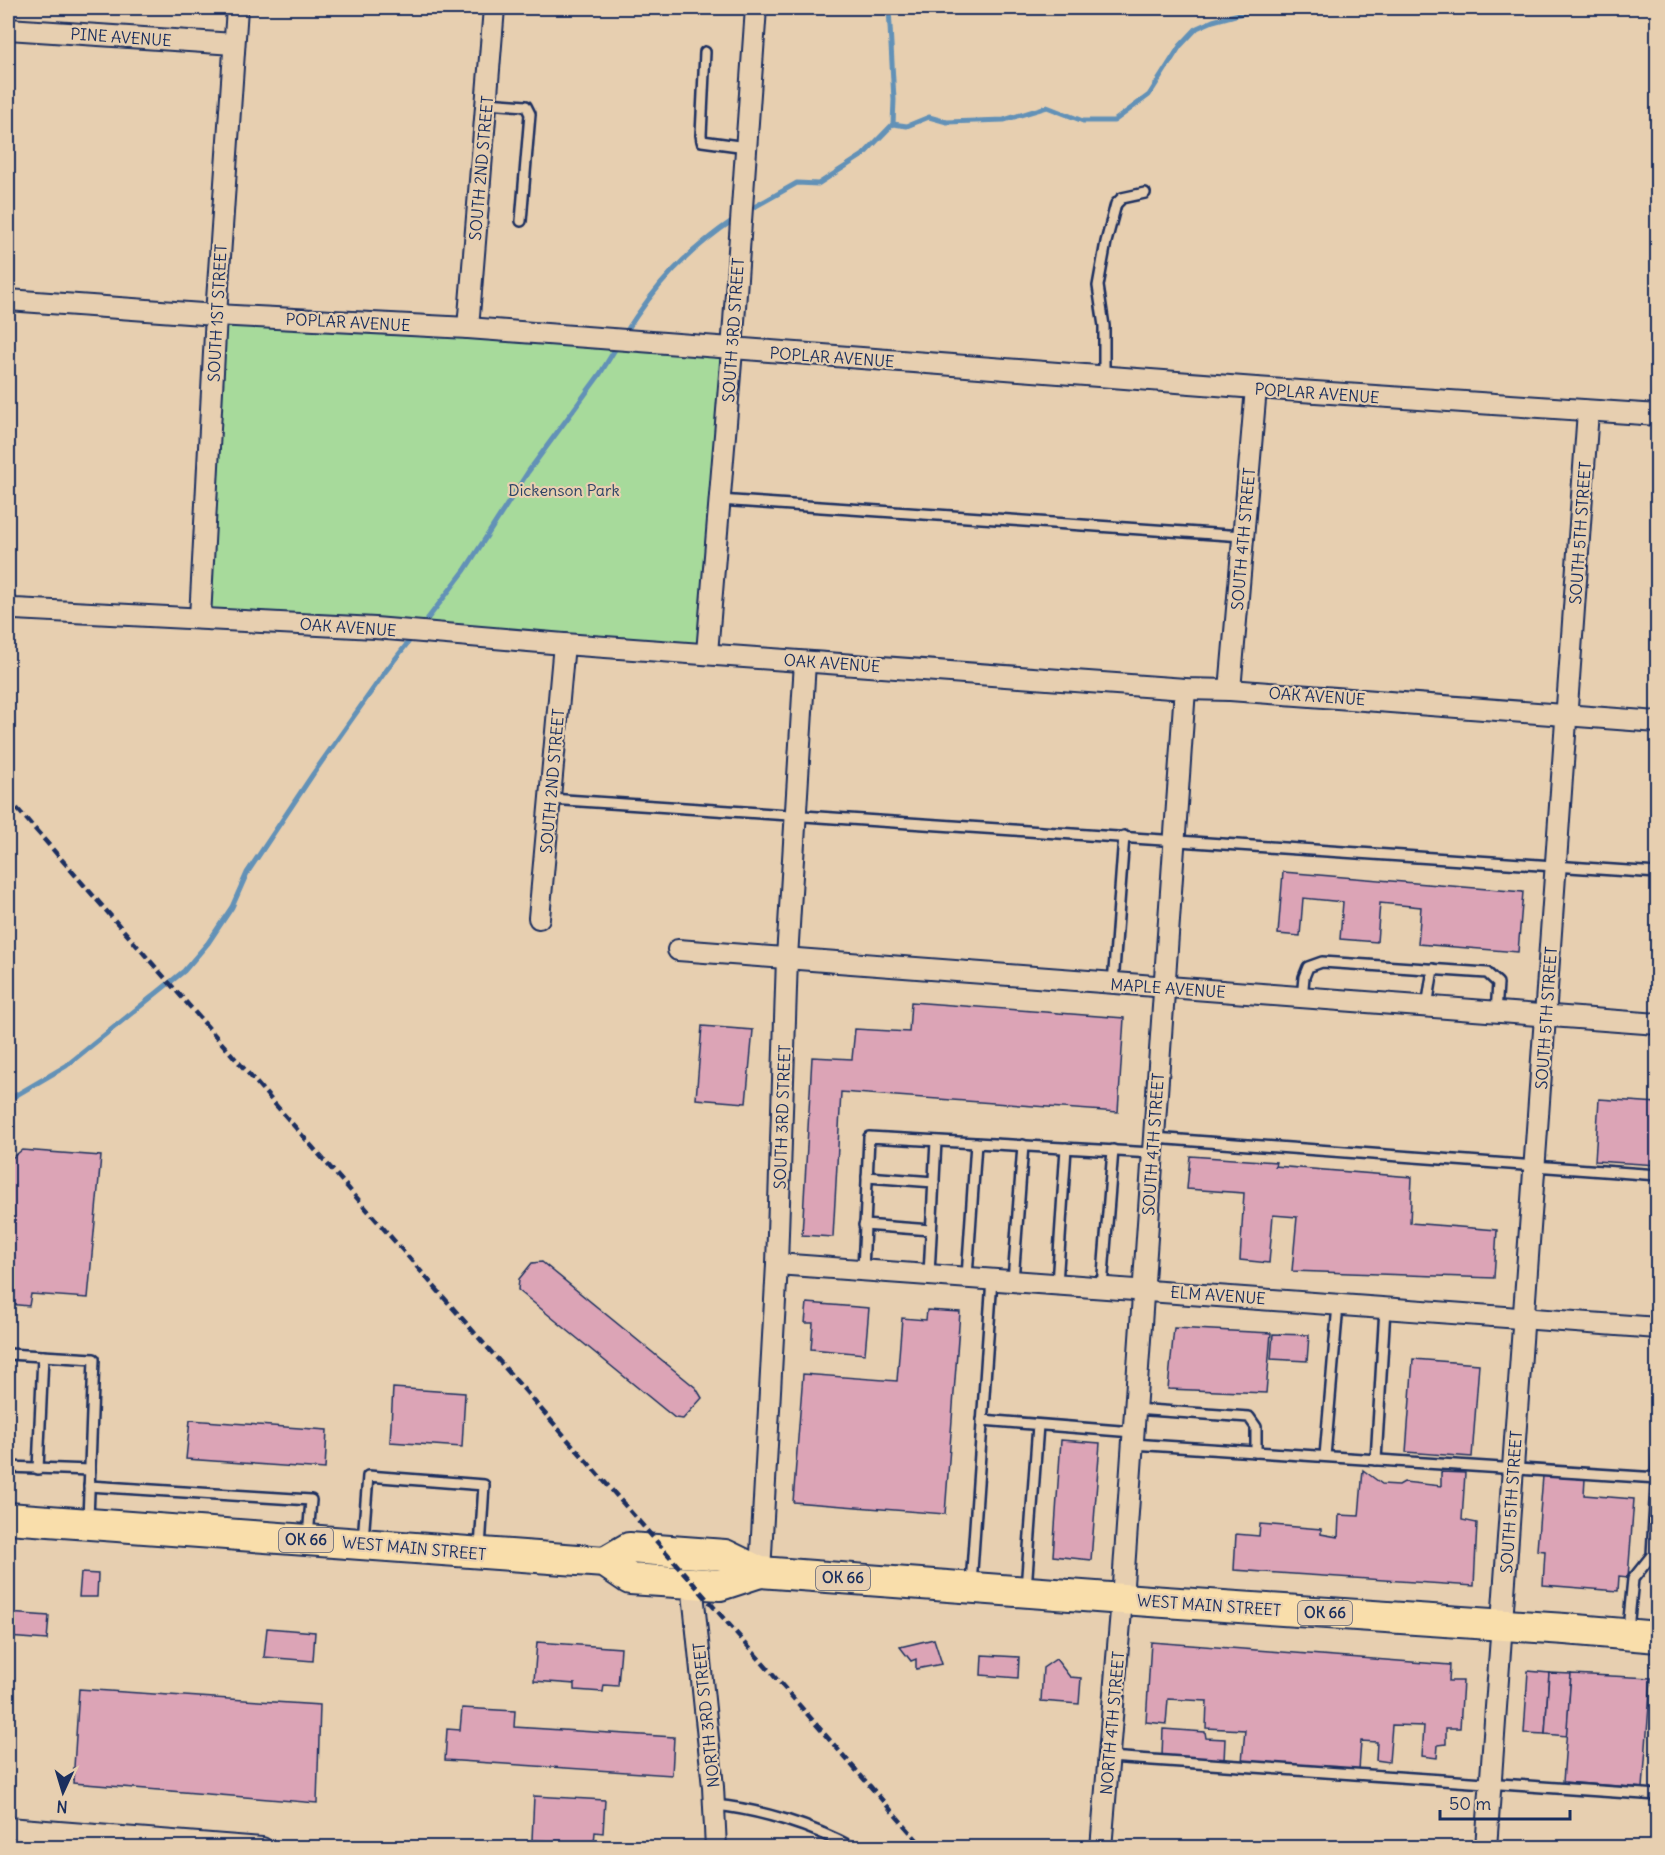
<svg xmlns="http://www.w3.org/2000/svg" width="1665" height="1855" font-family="Delius,sans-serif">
<rect width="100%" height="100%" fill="#e7cfb0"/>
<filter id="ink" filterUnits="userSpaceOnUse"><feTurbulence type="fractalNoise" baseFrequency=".0167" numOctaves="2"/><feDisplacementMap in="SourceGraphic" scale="12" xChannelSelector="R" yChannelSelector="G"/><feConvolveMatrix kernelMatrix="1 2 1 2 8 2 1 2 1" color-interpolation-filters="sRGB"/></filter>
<g filter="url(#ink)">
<path fill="#a7da9b" stroke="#61847c" stroke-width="1.5" d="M216,315L732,350L707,653L200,618Z"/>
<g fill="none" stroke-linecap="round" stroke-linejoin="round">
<g stroke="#6291b7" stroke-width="5">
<path d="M893,124L907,126L929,117L947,122L1004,120L1047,107L1083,121H1114L1149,95L1180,46L1197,28L1213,21L1261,8"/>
<path d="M747,211L797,183L818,184L863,155L893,124L894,100L889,8"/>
<path d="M624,335C656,284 686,252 736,218"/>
<path d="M422,626L465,570L528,472L600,374L619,343"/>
<path d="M8,1100L66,1066L184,971L208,943L232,907L247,873L313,774L385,672L414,635"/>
</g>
</g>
<g fill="#dca4b6" stroke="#1b2f5e" stroke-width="1.5">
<path d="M1283,872L1523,892L1518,952L1418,944L1421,907L1380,903L1377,942L1340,939L1343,902L1303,898L1300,936L1278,934Z"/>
<path d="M911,1002L1124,1018L1118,1112L841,1092L833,1237L802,1235L812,1057L852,1059L855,1029L909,1032Z"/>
<path d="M702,1026L753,1030L746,1103L696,1099Z"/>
<path d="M1599,1099L1658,1103V1165L1595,1161Z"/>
<path d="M22,1150L101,1156L88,1298L31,1294L29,1306L8,1304V1161Z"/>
<path d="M1190,1156L1276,1162L1275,1166L1412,1177L1410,1223L1497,1230L1494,1278L1292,1271L1297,1217L1273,1215L1269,1263L1240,1260L1244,1193L1187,1189Z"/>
<path d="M542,1262L696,1388L702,1398L683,1419L675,1418L518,1290L519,1279L532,1263Z"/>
<path d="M807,1303L869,1308L865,1354L811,1349L813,1323H805Z"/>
<path d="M927,1310L960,1312L945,1514L793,1502L803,1374L897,1381L902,1318L926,1320Z"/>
<path d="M1174,1328L1271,1333L1266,1393L1168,1389Z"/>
<path d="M1273,1334L1309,1335L1307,1361L1271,1359Z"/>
<path d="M1413,1359L1479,1364L1472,1457L1406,1452Z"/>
<path d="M393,1388L465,1393L462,1447L390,1442Z"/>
<path d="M190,1420L327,1430L325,1469L186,1459Z"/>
<path d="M1061,1440L1100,1443L1091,1560L1053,1556Z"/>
<path d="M1363,1470L1382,1484L1399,1485L1404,1482L1441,1486V1472L1465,1473L1462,1520L1477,1523L1474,1586L1234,1570L1236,1534L1259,1536L1260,1524L1321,1529V1534L1338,1537L1339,1515L1359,1516Z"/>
<path d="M1543,1476L1585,1479L1584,1495L1634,1499L1628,1577L1619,1576L1618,1591L1543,1585L1545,1551L1537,1550Z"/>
<path d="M81,1573L98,1574L97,1597H79Z"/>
<path d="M8,1613L49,1616L47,1640L8,1637Z"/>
<path d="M267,1628L315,1632L313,1661L264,1657Z"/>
<path d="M934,1639L942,1664L916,1669V1659L911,1661L900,1647Z"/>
<path d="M537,1642L621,1648L618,1686L604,1685L603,1692L575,1690V1684L534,1681Z"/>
<path d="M1151,1642L1450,1665L1449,1681H1463L1460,1728H1446V1744L1438,1745L1437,1758L1422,1756L1424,1726L1392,1725L1389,1762L1376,1760L1377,1742L1361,1741L1359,1770L1242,1762L1245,1730L1206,1728L1207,1701L1168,1699L1166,1724L1146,1722Z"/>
<path d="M982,1655L1019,1657L1018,1678L981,1675Z"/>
<path d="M1056,1659L1070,1677L1081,1678L1079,1704L1041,1701L1043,1668Z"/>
<path d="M1528,1671L1549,1673L1545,1734L1524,1733Z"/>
<path d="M1549,1673L1571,1674L1567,1736L1545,1734Z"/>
<path d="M1571,1674L1651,1678L1643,1788L1563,1782Z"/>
<path d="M79,1689L320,1705L317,1803L73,1783Z"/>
<path d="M462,1708L515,1711L514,1727L674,1737L672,1775L445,1760L447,1729L460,1730Z"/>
<path d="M1163,1729L1205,1732L1206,1738L1225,1739L1224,1761L1162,1756Z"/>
<path d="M534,1796L605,1800L603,1833L595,1832L594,1843L532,1840Z"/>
</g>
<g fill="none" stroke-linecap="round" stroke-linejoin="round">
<g stroke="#1b2f5e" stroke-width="14">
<g id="service">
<path d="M705,52L701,135L702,141L746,147"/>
<path d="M486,103L526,106L530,114L521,221"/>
<path d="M1104,377V326L1098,286L1106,242L1116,204L1122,198L1145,193"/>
<path d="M719,500L1243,536"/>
<path d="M550,799L1658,873"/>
<path d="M1113,984L1124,836"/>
<path d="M1302,998L1304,977L1308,967L1322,962L1487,973L1498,983L1496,1013"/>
<path d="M1427,1007L1433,969"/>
<path d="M1154,1138L1658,1175"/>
<path d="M867,1177L934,1182"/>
<path d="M864,1225L931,1230"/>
<path d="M863,1270L869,1137L1153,1153"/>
<path d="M929,1274L936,1141"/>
<path d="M967,1277L976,1143"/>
<path d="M1013,1281L1023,1145"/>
<path d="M1057,1284L1066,1148"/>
<path d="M1102,1287L1113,1150"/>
<path d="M8,1354L94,1359L88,1519"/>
<path d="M1134,1409L1249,1417L1256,1427V1452"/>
<path d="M982,1420L1133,1432"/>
<path d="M1132,1444L1658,1478"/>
<path d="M1325,1456L1338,1305"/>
<path d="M1376,1460L1385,1308"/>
<path d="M8,1467L90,1470"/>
<path d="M38,1469L43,1356"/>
<path d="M89,1486L311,1500L308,1537"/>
<path d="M363,1540L368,1476L484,1485L480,1548"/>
<path d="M971,1585L992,1279"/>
<path d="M1026,1589L1038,1425"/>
<path d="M1628,1629L1633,1579L1652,1555L1658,1448"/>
<path d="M1109,1757L1658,1795"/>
<path d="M714,1805C759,1809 813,1826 853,1848"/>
</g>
</g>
<g stroke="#1b2f5e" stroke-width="24">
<g id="minor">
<path d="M8,29L234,44"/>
<path d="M8,300L216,315L468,328L1256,388L1658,415"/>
<path d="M468,328L494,8"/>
<path d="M8,607L15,609L375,628L564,644L1185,689L1230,690L1658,722"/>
<path d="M200,618L216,315L237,8"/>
<path d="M707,653L732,350L756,8"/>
<path d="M1230,690L1256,388"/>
<path d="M539,918L564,644"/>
<path d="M678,950L1658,1024"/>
<path d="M777,1264L1658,1328"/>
<path d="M760,1572L777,1264L787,958L805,662"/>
<path d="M692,1583L713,1787L716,1848"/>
<path d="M8,1828L262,1848"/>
<path d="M1101,1848L1122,1599L1185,689"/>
<path d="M1486,1848L1588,411"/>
</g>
</g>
<g stroke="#1b2f5e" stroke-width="34">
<g id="primary">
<path d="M8,1518L605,1562L630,1579L692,1583L720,1585L760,1572"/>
<path d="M605,1562L629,1548L725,1555L760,1572L1150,1601L1565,1629L1658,1637"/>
</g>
</g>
<use href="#service" stroke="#e7cfb0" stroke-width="9"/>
<use href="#minor" stroke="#e7cfb0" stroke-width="20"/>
<use href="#primary" stroke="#f9deab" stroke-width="30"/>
<path stroke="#1b2f5e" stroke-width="4.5" stroke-dasharray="9 4.5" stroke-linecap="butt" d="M8,798L924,1848"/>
</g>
</g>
<g text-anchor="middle" stroke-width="4.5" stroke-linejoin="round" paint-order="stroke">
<g fill="#e7cfb0" stroke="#585f77" stroke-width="1.5">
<rect x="279" y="1528" width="54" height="24" rx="4.5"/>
<rect x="816" y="1566" width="54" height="24" rx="4.5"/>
<rect x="1298" y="1601" width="54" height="24" rx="4.5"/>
</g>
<g font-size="15" font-weight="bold" fill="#1b2f5e">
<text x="306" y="1545">OK 66</text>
<text x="843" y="1583">OK 66</text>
<text x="1325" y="1618">OK 66</text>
</g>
<g font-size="16" fill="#1b2f5e" stroke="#e7cfb0">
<text transform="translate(121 37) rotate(4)" y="6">PINE AVENUE</text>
<text transform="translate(481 168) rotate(-85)" y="6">SOUTH 2ND STREET</text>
<text transform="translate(217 313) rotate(-87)" y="6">SOUTH 1ST STREET</text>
<text transform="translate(348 322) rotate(3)" y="6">POPLAR AVENUE</text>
<text transform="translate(733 330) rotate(-86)" y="6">SOUTH 3RD STREET</text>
<text transform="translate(832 357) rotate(4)" y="6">POPLAR AVENUE</text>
<text transform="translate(1317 393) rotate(4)" y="6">POPLAR AVENUE</text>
<text transform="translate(1580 533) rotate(-86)" y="6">SOUTH 5TH STREET</text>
<text transform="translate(1243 539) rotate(-85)" y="6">SOUTH 4TH STREET</text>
<text transform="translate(348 627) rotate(4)" y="6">OAK AVENUE</text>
<text transform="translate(832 663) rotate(4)" y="6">OAK AVENUE</text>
<text transform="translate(1317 696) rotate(4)" y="6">OAK AVENUE</text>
<text transform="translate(552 781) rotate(-85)" y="6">SOUTH 2ND STREET</text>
<text transform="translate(1168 988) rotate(4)" y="6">MAPLE AVENUE</text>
<text transform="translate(1546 1018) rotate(-86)" y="6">SOUTH 5TH STREET</text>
<text transform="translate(782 1117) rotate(-88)" y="6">SOUTH 3RD STREET</text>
<text transform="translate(1153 1144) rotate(-86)" y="6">SOUTH 4TH STREET</text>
<text transform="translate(1218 1295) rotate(4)" y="6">ELM AVENUE</text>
<text transform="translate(1511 1502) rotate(-86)" y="6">SOUTH 5TH STREET</text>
<text transform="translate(414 1548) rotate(5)" y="6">WEST MAIN STREET</text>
<text transform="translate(1209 1605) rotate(4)" y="6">WEST MAIN STREET</text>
<text transform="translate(706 1715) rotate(-96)" y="6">NORTH 3RD STREET</text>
<text transform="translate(1112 1723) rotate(-85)" y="6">NORTH 4TH STREET</text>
</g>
<g font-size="16" fill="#294064" stroke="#e7cfb0">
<text x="564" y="496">Dickenson Park</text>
</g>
</g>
<rect width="1665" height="1855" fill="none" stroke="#e7cfb0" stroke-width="30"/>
<rect x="15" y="15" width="1635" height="1825" fill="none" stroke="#1b2f5e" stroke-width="2" filter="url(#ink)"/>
<g transform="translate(63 1792) rotate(184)" stroke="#e7cfb0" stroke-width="4.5" paint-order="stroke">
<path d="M0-4.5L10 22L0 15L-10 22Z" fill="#1b2f5e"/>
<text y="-9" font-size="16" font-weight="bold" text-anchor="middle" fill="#1b2f5e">N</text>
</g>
<path d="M1440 1810v9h130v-9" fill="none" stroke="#1b2f5e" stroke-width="3"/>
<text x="1449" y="1810" font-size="18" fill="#1b2f5e" stroke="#e7cfb0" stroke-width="4.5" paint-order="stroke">50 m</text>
</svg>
